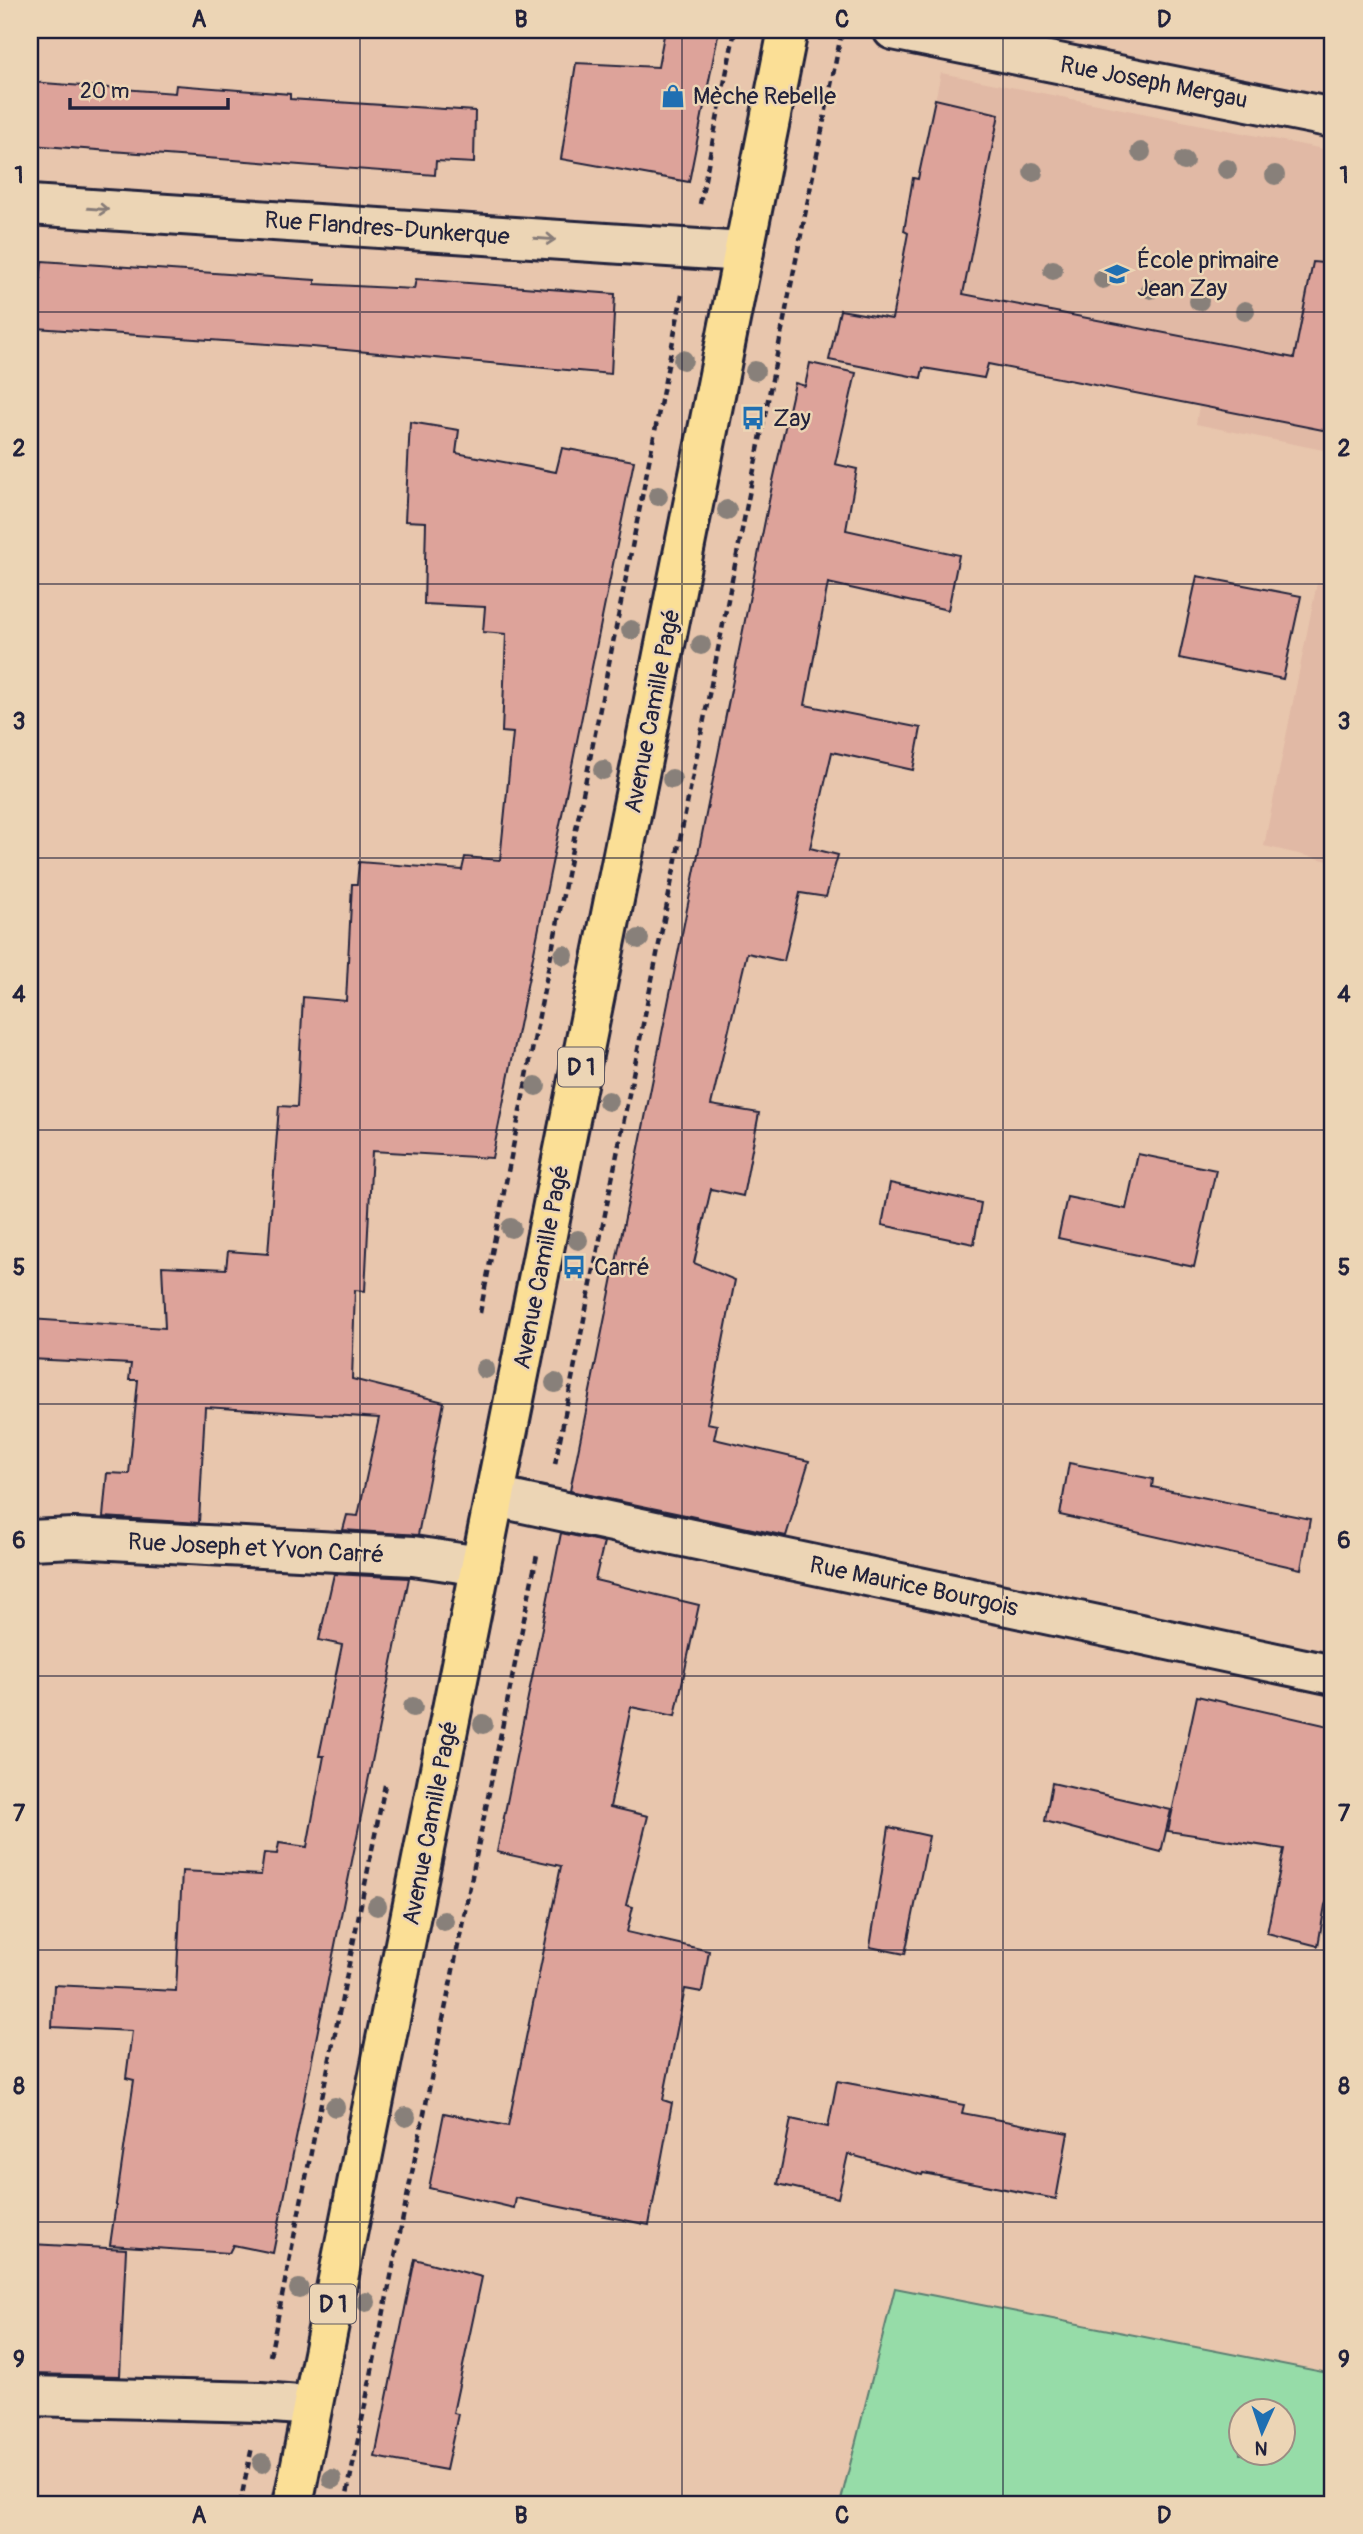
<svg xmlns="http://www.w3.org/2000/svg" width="1363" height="2534" font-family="Pangolin,sans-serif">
<rect width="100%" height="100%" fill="#e8c6ad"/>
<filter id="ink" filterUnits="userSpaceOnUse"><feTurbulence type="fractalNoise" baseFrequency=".0143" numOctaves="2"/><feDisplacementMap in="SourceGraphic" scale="14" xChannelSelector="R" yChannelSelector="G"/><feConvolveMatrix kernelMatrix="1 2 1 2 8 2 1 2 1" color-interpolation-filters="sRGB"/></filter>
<g filter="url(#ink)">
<g fill="#e1b9a5">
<path d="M941,73L1333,151V452L1196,424L1199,406L887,344L908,233L904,231L913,178L918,179Z"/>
<path d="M1317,583L1333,586V862L1264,846Z"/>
</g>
<path fill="#96dca8" stroke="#5c7f72" stroke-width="2" fill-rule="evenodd" d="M895,2288L1333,2374V2504H840ZM1240,2412H1282V2454H1240Z"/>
<g fill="#dda39a" stroke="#22223b" stroke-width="2">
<path d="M665,30H719L689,182L561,159L576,63L658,67Z"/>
<path d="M30,82L175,93L176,85L290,94V99L475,111L474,163L436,161L435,175L30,145Z"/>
<path d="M935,99L999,114L963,294L1294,358L1313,262L1333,264V432L988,364L984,378L923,368L921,378L829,360L840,310L892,319L908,233L904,231L913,178L918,179Z"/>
<path d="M42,261L315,280V284L414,289L416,279L615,294L611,374L312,347L36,328Z"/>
<path d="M810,363L856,373L835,464L857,469L846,530L959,555L948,610L828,583L805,705L921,728L913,770L832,752L810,848L838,855L826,897L800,893L784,961L747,953L711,1105L759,1113L743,1196L711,1189L694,1263L735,1280L707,1423L717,1425L714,1439L809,1461L786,1536L570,1491L773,481L795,383L805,386Z"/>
<path d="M410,422L459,430L456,453L556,472L562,448L634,461L492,1158L372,1151L365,1291L355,1290L352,1379L444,1402L418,1535L343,1530L347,1515L358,1516L379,1418L205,1407L199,1523L103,1517L107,1473L129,1474L138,1380H129L131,1364L30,1359V1319L165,1328L162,1266L226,1269L228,1251L268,1254L279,1106L297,1107L303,997L346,1001L352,884H357L359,862L462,870L465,857L500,860L513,733L502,732L506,634L483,632L485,607L424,604L426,522L405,521Z"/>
<path d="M1197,576L1301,596L1283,679L1179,658Z"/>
<path d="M1138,1154L1216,1170L1194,1267L1058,1238L1067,1197L1126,1209Z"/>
<path d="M890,1183L981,1203L974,1244L882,1225Z"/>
<path d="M1069,1463L1153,1479L1152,1487L1310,1519L1301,1569L1060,1515Z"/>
<path d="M561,1533L604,1542L595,1580L699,1605L675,1716L631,1707L610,1807L648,1816L626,1905L633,1907L627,1932L709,1951L702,1992L685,1989L663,2100L672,2103L649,2225L516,2198L514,2208L429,2188L444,2113L508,2126L561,1866L497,1852Z"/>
<path d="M334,1574L409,1578L273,2253L233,2245L229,2253L110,2245L134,2080L126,2078L132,2031L52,2027L54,1985L176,1991L182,1871L261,1875L264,1853L277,1854L279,1843L307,1847L324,1756H319L342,1645L319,1640Z"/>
<path d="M1197,1696L1333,1727V1898L1329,1897L1325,1905L1318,1946L1267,1933L1284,1849L1168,1831Z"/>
<path d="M1052,1783L1171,1810L1161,1852L1045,1821Z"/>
<path d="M889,1827L929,1836L905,1954L870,1947Z"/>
<path d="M837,2081L964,2105L962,2113L1068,2133L1056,2199L923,2173L922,2175L848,2154L838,2198L778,2184L791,2119L828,2127Z"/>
<path d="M30,2244L126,2249L120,2376L30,2374Z"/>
<path d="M415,2259L482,2277L453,2413L458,2414L446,2470L375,2457Z"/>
</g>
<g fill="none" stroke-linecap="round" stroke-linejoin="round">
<g stroke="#22223b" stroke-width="44">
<g id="minor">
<path d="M893,30L1333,118"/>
<path d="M30,205L744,252"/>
<path d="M495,1497L1333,1675"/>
<path d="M30,1540L74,1538L413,1556L481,1566"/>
<path d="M30,2396L261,2402L312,2406"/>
</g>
</g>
<g stroke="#22223b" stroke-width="44">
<path id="major" d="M293,2504L788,30"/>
</g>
<g stroke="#22223b" stroke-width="4.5" stroke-dasharray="7 5" stroke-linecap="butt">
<path d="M700,204L735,30"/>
<path d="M480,1313L682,295"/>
<path d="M555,1464L842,30"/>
<path d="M270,2356L385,1785"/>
<path d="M240,2504L252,2447"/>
<path d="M345,2504L537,1555"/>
</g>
<use href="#minor" stroke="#ecd5b5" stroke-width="38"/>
<use href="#major" stroke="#fbdf96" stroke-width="38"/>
</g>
<g fill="#88807a">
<circle cx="1141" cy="152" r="10"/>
<circle cx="1184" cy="161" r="10"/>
<circle cx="1227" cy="169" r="10"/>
<circle cx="1033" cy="172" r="10"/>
<circle cx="1275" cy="175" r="10"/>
<circle cx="1053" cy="270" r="10"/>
<circle cx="1103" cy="279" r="10"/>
<circle cx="1151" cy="289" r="10"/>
<circle cx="1199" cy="301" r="10"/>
<circle cx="1245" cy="311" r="10"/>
<circle cx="683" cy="360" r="10"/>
<circle cx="755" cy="371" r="10"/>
<circle cx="658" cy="496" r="10"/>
<circle cx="727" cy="510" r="10"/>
<circle cx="631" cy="630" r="10"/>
<circle cx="701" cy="645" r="10"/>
<circle cx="603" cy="770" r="10"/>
<circle cx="672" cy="779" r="10"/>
<circle cx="639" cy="939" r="10"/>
<circle cx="564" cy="955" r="10"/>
<circle cx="536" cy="1086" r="10"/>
<circle cx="608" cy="1101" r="10"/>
<circle cx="511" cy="1228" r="10"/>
<circle cx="578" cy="1240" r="10"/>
<circle cx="485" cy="1369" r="10"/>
<circle cx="555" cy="1383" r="10"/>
<circle cx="413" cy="1707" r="10"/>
<circle cx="483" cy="1724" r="10"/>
<circle cx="377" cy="1906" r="10"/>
<circle cx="444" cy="1921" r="10"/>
<circle cx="335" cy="2107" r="10"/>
<circle cx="406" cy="2117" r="10"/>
<circle cx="299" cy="2289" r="10"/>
<circle cx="366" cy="2302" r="10"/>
<circle cx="262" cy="2463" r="10"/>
<circle cx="332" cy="2479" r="10"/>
</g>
<defs><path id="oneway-shaft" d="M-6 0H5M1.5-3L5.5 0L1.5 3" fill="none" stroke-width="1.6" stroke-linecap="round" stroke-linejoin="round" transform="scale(1.75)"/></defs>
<g stroke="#877c78">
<use href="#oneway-shaft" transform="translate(98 209) rotate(4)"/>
<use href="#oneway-shaft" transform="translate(545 239) rotate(4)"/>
</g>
</g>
<path fill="none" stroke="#22223b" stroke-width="2" stroke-opacity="0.55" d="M360,30V2504M682,30V2504M1003,30V2504M30,312H1333M30,584H1333M30,858H1333M30,1130H1333M30,1404H1333M30,1676H1333M30,1950H1333M30,2222H1333"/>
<defs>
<g id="shop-bare" transform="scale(1.89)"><path d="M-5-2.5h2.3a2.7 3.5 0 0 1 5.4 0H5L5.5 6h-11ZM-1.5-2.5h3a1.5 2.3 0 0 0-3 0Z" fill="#1f6fb2" stroke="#ecd5b5" stroke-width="2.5" paint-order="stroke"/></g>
<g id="school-bare" transform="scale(1.89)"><path d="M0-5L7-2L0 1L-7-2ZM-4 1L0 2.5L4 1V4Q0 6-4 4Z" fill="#1f6fb2" stroke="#ecd5b5" stroke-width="2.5" paint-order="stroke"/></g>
<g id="bus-bare" transform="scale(1.89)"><path d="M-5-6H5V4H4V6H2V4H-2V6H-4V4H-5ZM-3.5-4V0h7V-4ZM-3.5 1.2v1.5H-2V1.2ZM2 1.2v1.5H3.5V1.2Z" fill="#1f6fb2" stroke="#ecd5b5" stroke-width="2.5" paint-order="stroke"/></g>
</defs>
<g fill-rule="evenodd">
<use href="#shop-bare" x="673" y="96"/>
<use href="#school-bare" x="1117" y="274"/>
<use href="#bus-bare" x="753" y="418"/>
<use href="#bus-bare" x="574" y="1267"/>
</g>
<g text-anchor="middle" stroke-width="5" stroke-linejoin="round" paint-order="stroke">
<g fill="#ecd5b5" stroke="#5f5860" stroke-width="2">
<rect x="558" y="1047.5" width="46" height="39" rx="5"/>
<rect x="310" y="2284.5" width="46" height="39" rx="5"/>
</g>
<g font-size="23" font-weight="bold" fill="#22223b">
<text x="581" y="1075">D 1</text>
<text x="333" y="2312">D 1</text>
</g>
<g font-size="24" fill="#22223b" stroke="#ecd5b5">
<text transform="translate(1154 82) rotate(11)" y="8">Rue Joseph Mergau</text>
<text transform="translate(387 228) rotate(4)" y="8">Rue Flandres-Dunkerque</text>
<text transform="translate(652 711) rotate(-79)" y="8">Avenue Camille Pagé</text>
<text transform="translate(541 1267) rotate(-79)" y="8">Avenue Camille Pagé</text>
<text transform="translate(256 1548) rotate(3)" y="8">Rue Joseph et Yvon Carré</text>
<text transform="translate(914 1586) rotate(12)" y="8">Rue Maurice Bourgois</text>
<text transform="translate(430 1823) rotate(-79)" y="8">Avenue Camille Pagé</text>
</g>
<g font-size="24" fill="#22223b" stroke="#ecd5b5" text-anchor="start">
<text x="693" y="104">Mèche Rebelle</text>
<text x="1137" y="268">École primaire<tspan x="1137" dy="28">Jean Zay</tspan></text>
<text x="773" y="426">Zay</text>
<text x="594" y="1275">Carré</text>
</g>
</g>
<rect width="1363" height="2534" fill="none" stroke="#ecd5b5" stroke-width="77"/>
<g transform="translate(1262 2432) rotate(183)"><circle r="33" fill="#ecd5b5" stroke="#9b8d84" stroke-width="2"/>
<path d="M0-5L12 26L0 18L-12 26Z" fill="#1f6fb2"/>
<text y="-10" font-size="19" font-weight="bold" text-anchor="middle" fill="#22223b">N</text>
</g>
<path d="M70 98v10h158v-10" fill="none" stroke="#22223b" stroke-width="3.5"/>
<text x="80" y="98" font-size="21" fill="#22223b" stroke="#ecd5b5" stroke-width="5" paint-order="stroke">20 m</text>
<rect x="38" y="38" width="1286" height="2458" fill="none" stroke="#22223b" stroke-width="2.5"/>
<g font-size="23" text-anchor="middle" font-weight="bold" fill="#22223b">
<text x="199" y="27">A</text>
<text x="521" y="27">B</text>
<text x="842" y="27">C</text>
<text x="1164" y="27">D</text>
<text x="19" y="183">1</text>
<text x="1344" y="183">1</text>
<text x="19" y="456">2</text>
<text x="1344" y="456">2</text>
<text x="19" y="729">3</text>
<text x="1344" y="729">3</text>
<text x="19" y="1002">4</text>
<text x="1344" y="1002">4</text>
<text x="19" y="1275">5</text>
<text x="1344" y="1275">5</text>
<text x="19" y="1548">6</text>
<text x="1344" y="1548">6</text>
<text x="19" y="1821">7</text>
<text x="1344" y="1821">7</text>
<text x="19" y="2094">8</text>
<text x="1344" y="2094">8</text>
<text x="19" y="2367">9</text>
<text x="1344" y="2367">9</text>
<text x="199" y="2523">A</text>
<text x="521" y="2523">B</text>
<text x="842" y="2523">C</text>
<text x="1164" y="2523">D</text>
</g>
</svg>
